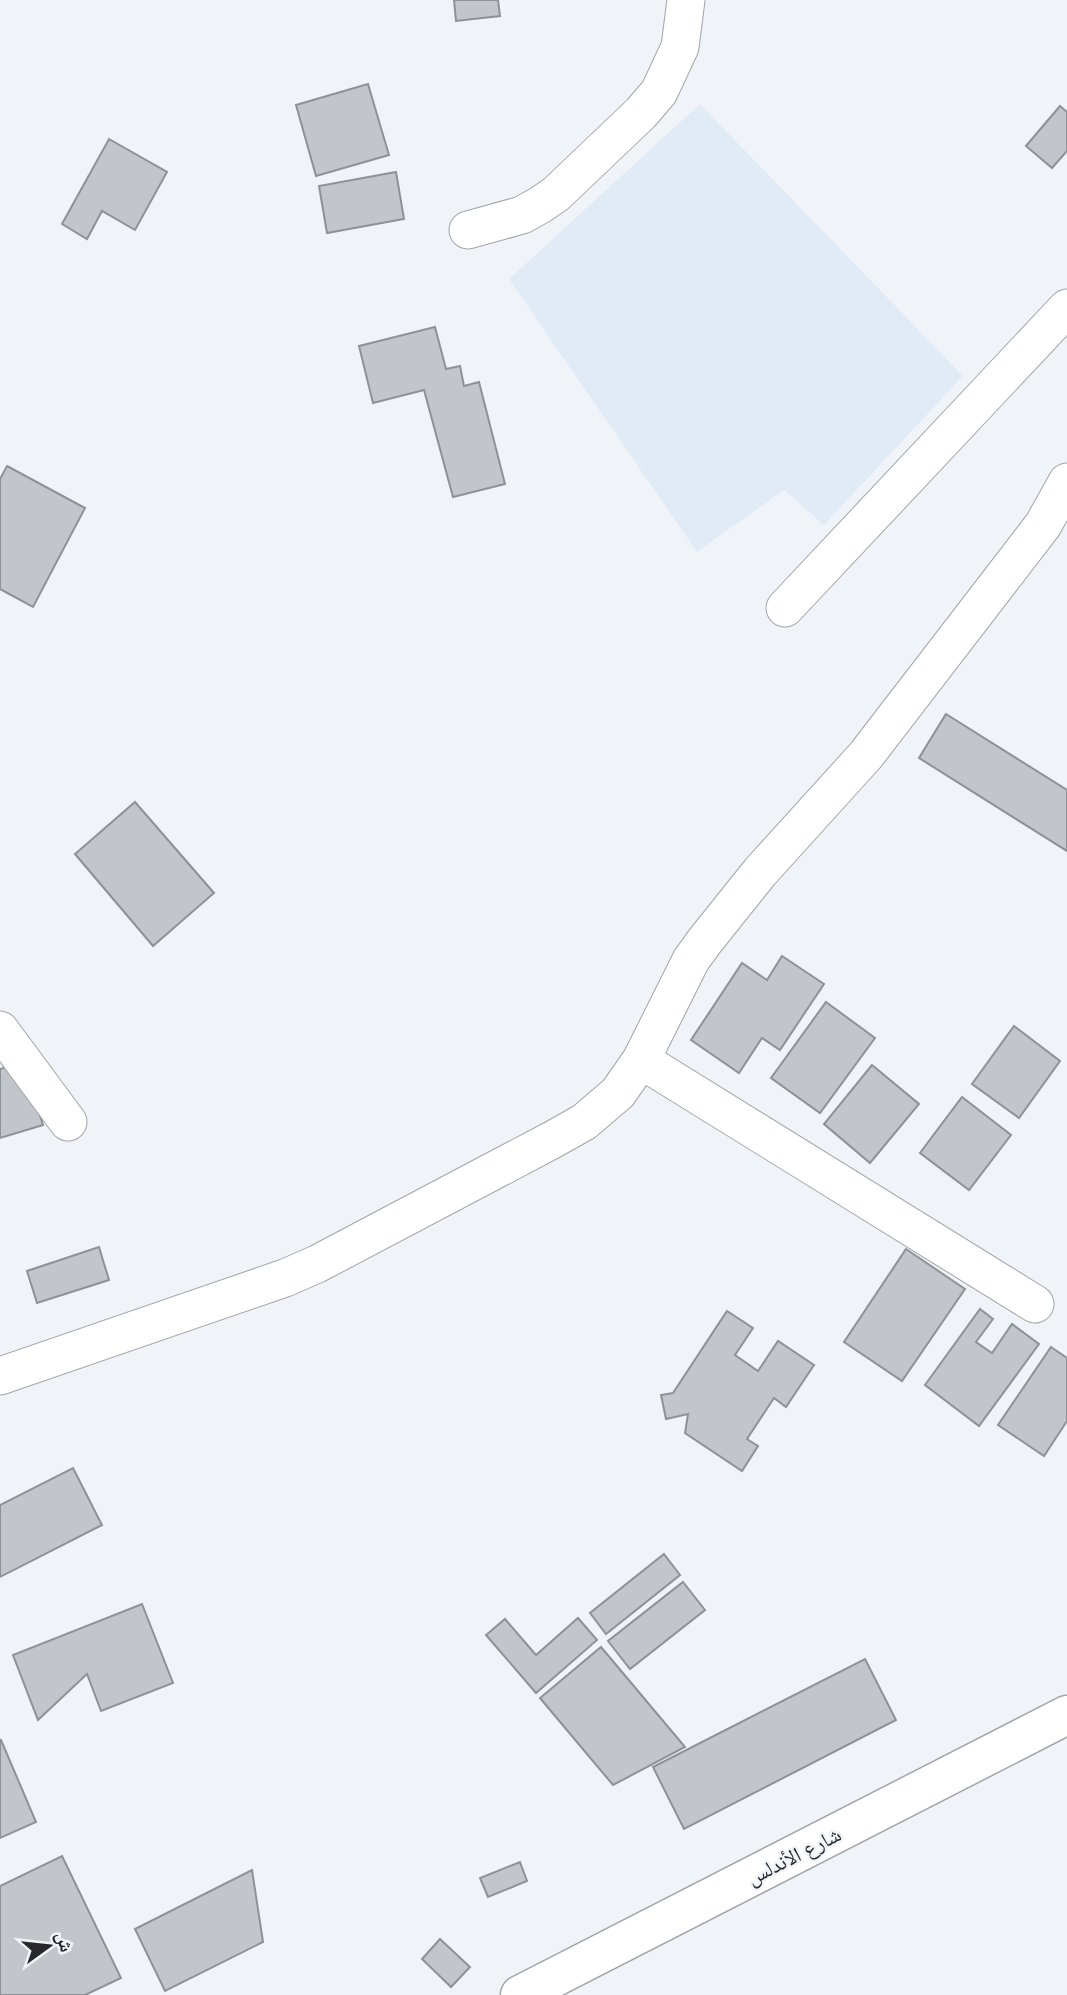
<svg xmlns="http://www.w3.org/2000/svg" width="1067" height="1995" font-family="Roboto,'Noto Naskh Arabic',sans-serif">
<rect width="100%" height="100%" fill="#f0f4f9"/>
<path fill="#e1ebf6" d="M700,104L963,376L824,525L784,490L697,552L509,279Z"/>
<g fill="#c2c6ca" stroke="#8e9296" stroke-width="2">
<path d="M454,0H498L500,16L456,21Z"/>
<path d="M368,84L389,155L316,176L296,105Z"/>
<path d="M1060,106L1067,112V151L1052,168L1026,146Z"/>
<path d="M109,139L167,172L135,230L102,211L87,239L62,224Z"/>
<path d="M396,172L404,219L327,233L319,186Z"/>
<path d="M435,327L446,369L460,366L464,386L479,382L505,484L453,497L424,390L373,403L359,346Z"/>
<path d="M7,466L85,508L33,607L0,589V479Z"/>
<path d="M946,714L1067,790V851L919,758Z"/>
<path d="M135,802L214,893L153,946L75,854Z"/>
<path d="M782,956L824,984L780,1050L762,1038L739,1073L691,1040L742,963L767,980Z"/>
<path d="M826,1002L875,1038L820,1113L771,1078Z"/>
<path d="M1014,1026L1060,1061L1019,1118L972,1084Z"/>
<path d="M23,1062L43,1125L0,1138V1069Z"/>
<path d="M872,1065L919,1104L870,1163L824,1124Z"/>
<path d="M962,1097L1011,1135L969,1190L920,1153Z"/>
<path d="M99,1247L109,1280L37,1303L27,1271Z"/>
<path d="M906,1249L965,1289L902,1381L844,1342Z"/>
<path d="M980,1309L993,1319L976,1342L992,1353L1012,1324L1039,1344L979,1426L925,1385Z"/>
<path d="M727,1311L753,1328L735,1355L758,1371L778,1341L814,1365L786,1407L774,1398L747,1439L758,1446L742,1471L685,1433L688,1414L666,1419L661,1395L673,1393Z"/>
<path d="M1051,1347L1067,1358V1421L1044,1456L998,1425Z"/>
<path d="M73,1468L102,1525L0,1577V1505Z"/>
<path d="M664,1554L680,1575L606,1634L590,1613Z"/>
<path d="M683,1582L705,1610L630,1669L608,1641Z"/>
<path d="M142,1604L173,1683L101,1711L87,1674L38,1720L13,1655Z"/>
<path d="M578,1618L597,1640L536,1693L486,1635L505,1619L536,1655Z"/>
<path d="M601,1647L685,1747L613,1785L540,1698Z"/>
<path d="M865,1659L896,1720L684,1829L653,1767Z"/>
<path d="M1,1740L36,1822L0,1838V1741Z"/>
<path d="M62,1856L121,1978L85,1995H0V1886Z"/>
<path d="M520,1862L527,1881L488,1897L480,1878Z"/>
<path d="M252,1870L263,1942L165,1991L135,1929Z"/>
<path d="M440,1939L470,1967L451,1987L422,1959Z"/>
</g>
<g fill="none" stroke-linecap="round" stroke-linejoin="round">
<g stroke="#a1a5a9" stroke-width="39">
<g id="minor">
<path d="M468,230L522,215L540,205L556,194L641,113L659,92L680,47L686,0"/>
<path d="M785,608L1067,308"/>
<path d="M0,1030L68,1122"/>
<path d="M641,1060L1035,1304"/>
<path d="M0,1376L285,1278L317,1264L552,1140L584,1122L618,1093L641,1060L691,960L704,942L760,872L866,755L1043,525L1067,482"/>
</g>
</g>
<g stroke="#a1a5a9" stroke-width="41">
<path id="secondary" d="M520,1995L1067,1715"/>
</g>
<use href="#minor" stroke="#fff" stroke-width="37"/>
<use href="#secondary" stroke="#fff" stroke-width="38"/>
</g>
<g text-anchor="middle" stroke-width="5" stroke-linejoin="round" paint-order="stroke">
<g font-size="21" fill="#262829" stroke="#f0f4f9">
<text transform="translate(794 1856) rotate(-27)" y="7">شارع الأندلس</text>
</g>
</g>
<g transform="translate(49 1946) rotate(75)" stroke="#f0f4f9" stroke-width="5" paint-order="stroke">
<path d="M0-5L12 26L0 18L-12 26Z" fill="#262829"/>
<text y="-10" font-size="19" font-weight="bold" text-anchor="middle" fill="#262829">ش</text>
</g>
</svg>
